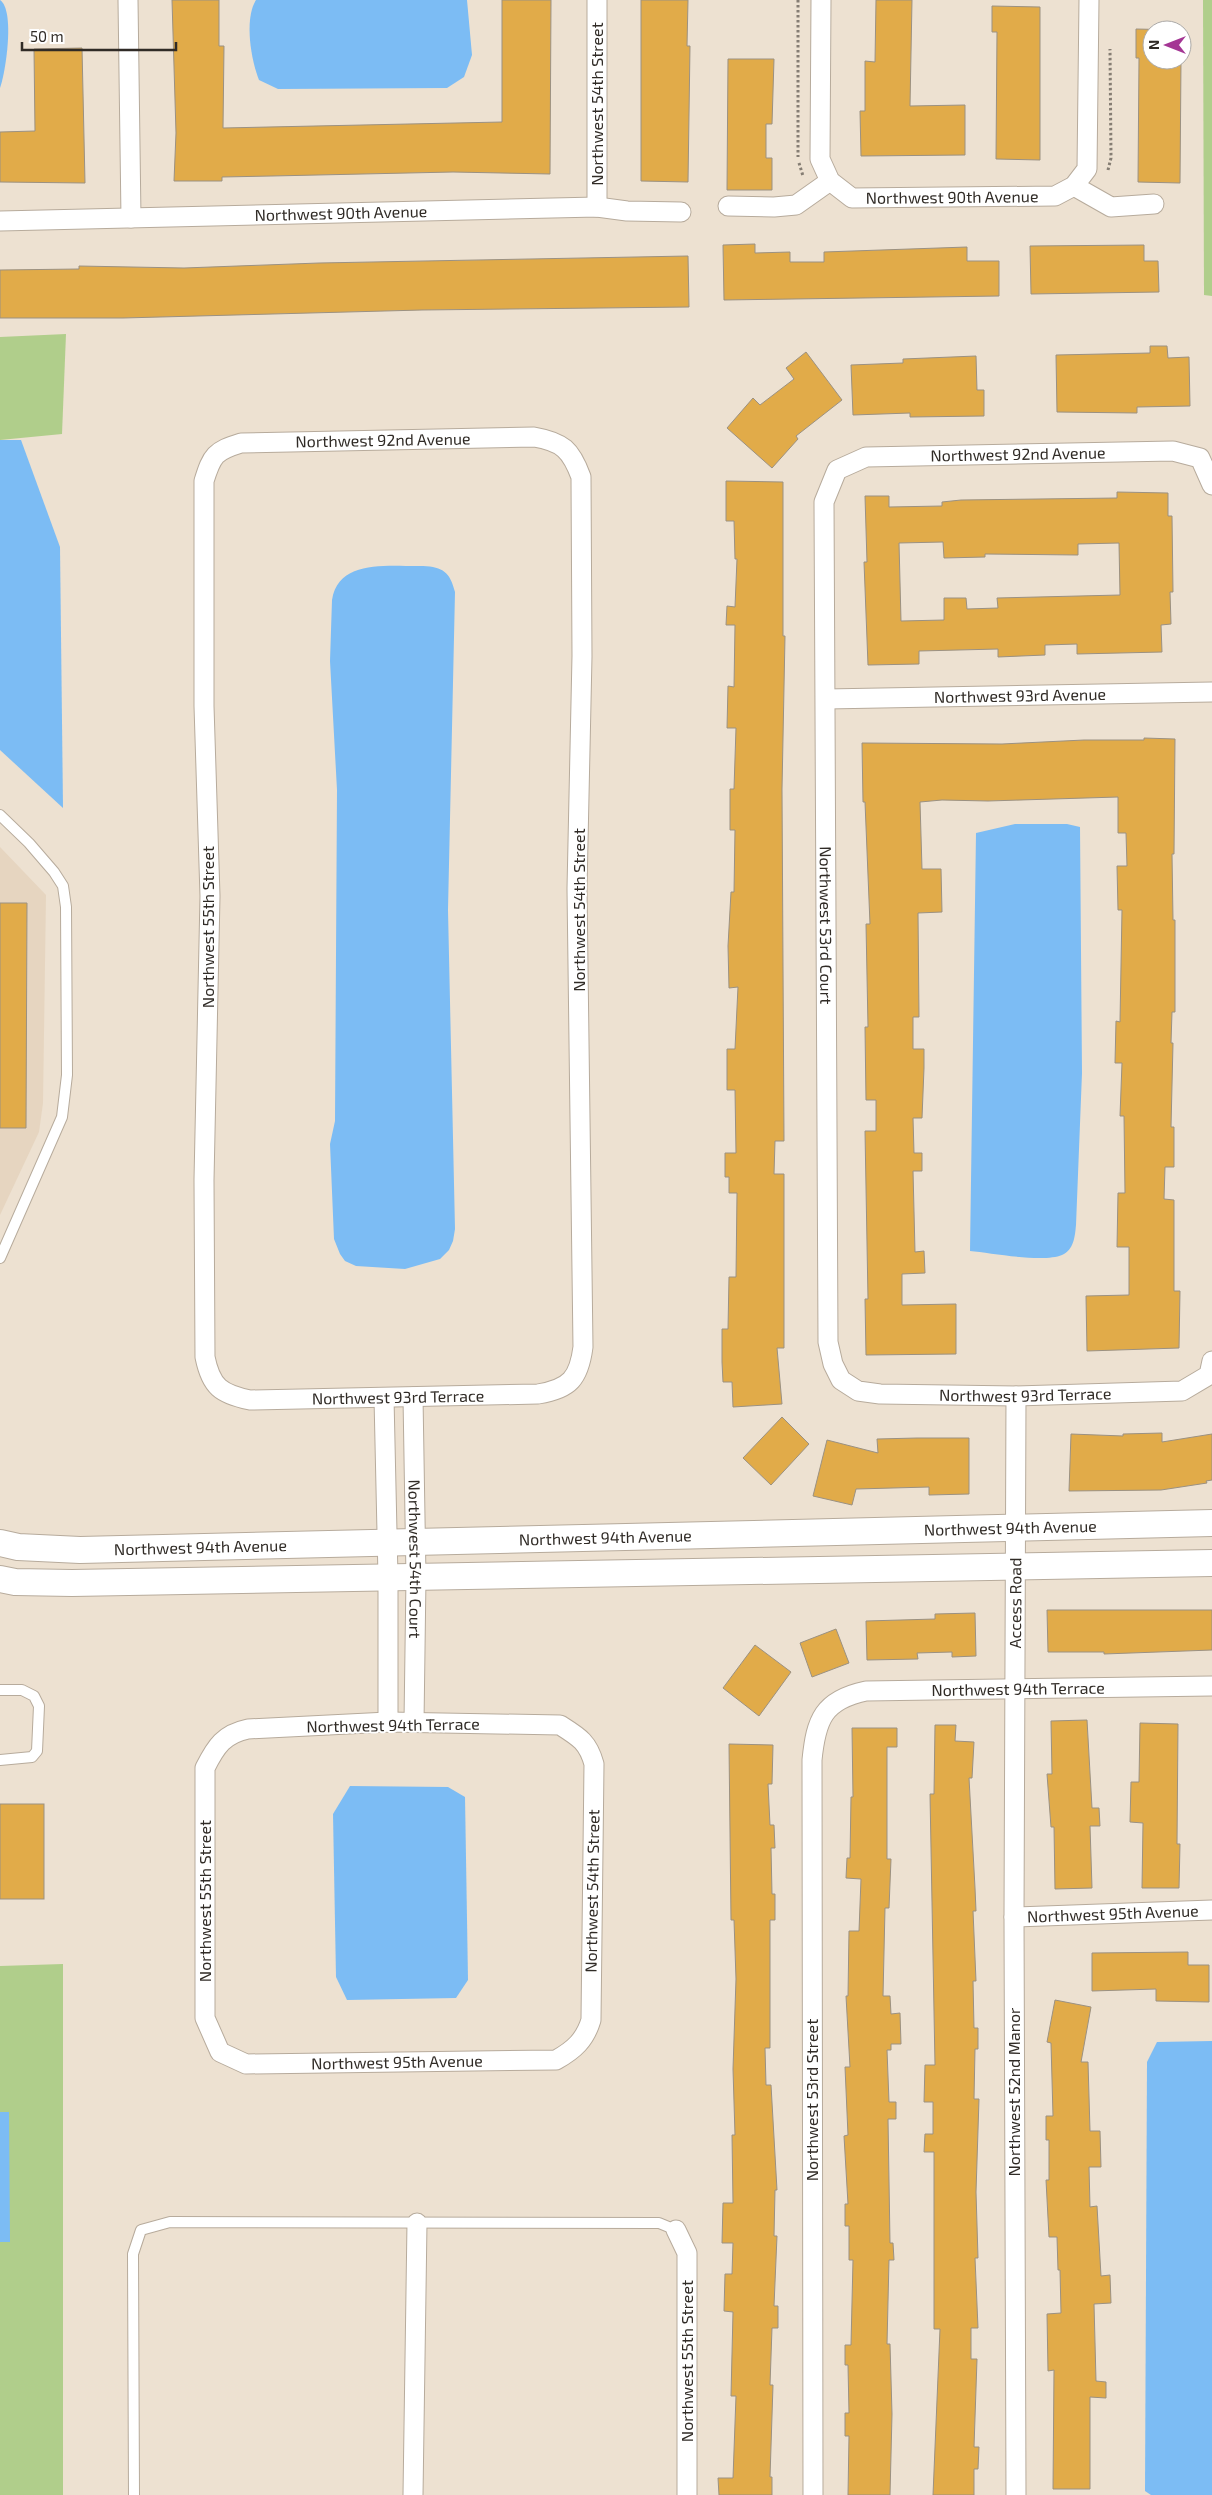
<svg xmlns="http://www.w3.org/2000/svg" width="1212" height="2495" font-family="'Exo 2',sans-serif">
<rect width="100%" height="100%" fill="#ede1d1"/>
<path fill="#e6d5c0" d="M0,847L46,895L43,1103L39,1132L0,1215Z"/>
<g fill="#b0ce8b">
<path d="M1203,0H1212V296L1204,295Z"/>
<path d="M66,334L62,434L0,440V337Z"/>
<path d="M63,1964V2495H0V1966Z"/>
</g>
<g fill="#7cbcf4">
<path d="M0,0C15,10 6,71 0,88Z"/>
<path d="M256,0H467L472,55L464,77L447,88L278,89L259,80C251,60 244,19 256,0Z"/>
<path d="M0,440H21L60,547L63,808L0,750Z"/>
<path d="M423,566C443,567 450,572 455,592L448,910L455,1229L453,1241L449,1250L440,1259L405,1269L356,1266L345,1261L340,1254L334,1239L330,1144L335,1121L337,790L330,661L332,600C339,558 390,567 423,566Z"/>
<path d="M1015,824H1067L1080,827L1082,1073L1076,1225C1075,1236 1074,1250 1062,1255C1043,1263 992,1253 970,1251L976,833Z"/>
<path d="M350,1786L448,1787L465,1797L468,1980L456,1998L347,2000L336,1977L333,1814Z"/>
<path d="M1212,2041V2495H1151L1145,2491L1147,2062L1157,2042Z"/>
<path d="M0,2112H9L10,2242H0Z"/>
</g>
<g fill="#e1ab49" stroke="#9b9182" fill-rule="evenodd">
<path d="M172,0H219V46H224L223,128L502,122V0H551L550,174L453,172L272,176L222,177V181H174L176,133Z"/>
<path d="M641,0H688L687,46H690L688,182L641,181Z"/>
<path d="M876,0H912L910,106L965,105V155L861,156L860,111H865V61L875,62Z"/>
<path d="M992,6L1040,7V160L996,159L997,32H992Z"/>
<path d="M1136,29L1181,30H1152V60H1181L1180,183L1138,182L1139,58H1136Z"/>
<path d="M82,48L85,183L0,182V132L35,131L34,49Z"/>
<path d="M728,59H774L772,124H766V158H772V190H727Z"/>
<path d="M755,244V253L790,252V262H824V252L967,247V261H999V296L724,300L723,245Z"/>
<path d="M1144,245V261H1158L1159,292L1031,294L1030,246Z"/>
<path d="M688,256L689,307L422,310L123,318H0V270L79,269V266L184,268L319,263Z"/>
<path d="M1150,346H1167L1168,358L1189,357L1190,406L1137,407V413L1057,412L1056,355L1150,353Z"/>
<path d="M806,352L842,400L796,436L798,439L772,468L727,428L753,398L760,405L794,379L786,368Z"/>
<path d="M976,356L977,390H984V416L910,417V413L853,415L851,365L903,363V359Z"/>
<path d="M726,481L783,482V636H785L782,789L784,1141H775L774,1174H784V1348H777L782,1404L733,1407L732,1382H723L722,1362V1329H728L729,1277H736L737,1193H729V1177H725V1153H736L735,1090H727V1049H735L738,987L729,988L728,946L731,892H734L735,830H730V789H734L736,728H727L728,686L734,687L735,625H726L727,606L735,607L737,559H735L734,521H726Z"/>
<path d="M1117,492L1168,493V516H1172L1173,592H1170L1171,624L1161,625L1162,652L1077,654V644L1045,645V655L998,657V649L919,651V664L868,665L864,562H867L865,496H889V507L942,506V502L961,500L1117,498ZM943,542L944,558L985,557V554L1078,555V544L1119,543L1120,595L997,598L998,608L967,609L966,598H944V620L901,621L899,543Z"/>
<path d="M1144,738L1175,739L1174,854H1172L1173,920H1175V1012H1172L1171,1043H1173L1171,1127H1174V1167H1165L1164,1199L1174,1200V1291H1180L1179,1348L1087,1351L1086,1296L1129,1295V1247H1117L1118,1193H1125L1124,1116H1120L1122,1063H1115L1116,1021L1120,1022L1122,910H1118L1117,866H1127L1126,833H1118V797L988,801L942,800L920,802L922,869H941L942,912L918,913L919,1017H913V1049H924V1068L922,1118H913L914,1153H922V1171H913L915,1252L924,1251L925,1273L902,1274V1305L956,1304V1354L866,1355L865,1299H868L865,1131H876V1100H866L865,1027H868L866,924H870L865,802H863L862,743L1002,744L1084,740H1144Z"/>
<path d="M0,903H27L26,1128H0Z"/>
<path d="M782,1417L809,1444L771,1485L743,1458Z"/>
<path d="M1162,1433V1442L1212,1434V1480L1206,1481L1207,1483L1161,1490L1069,1491L1071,1434L1123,1436V1434Z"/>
<path d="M917,1438H969V1494L929,1495V1487L856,1489L852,1505L813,1496L827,1440L878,1453L877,1439Z"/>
<path d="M1047,1610H1212V1650L1104,1654V1652H1048Z"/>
<path d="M975,1613L976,1656L952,1657V1652L917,1653L918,1659L867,1660L866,1621L935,1619V1614Z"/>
<path d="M836,1629L849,1663L812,1677L800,1643Z"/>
<path d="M755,1645L791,1672L759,1716L723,1688Z"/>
<path d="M1087,1720L1092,1808H1099L1100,1826H1090L1092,1888L1055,1889L1054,1827H1051L1047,1774H1052L1051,1721Z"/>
<path d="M1140,1723L1178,1724L1177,1844H1180L1179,1888H1142L1143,1823L1130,1822L1131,1782H1139Z"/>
<path d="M935,1725H956L955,1741L974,1742L972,1778H969L975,1888L976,1911H973L976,1981H973L974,2028H978V2049H975L974,2099H979L976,2192L978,2258H975L978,2328H971V2359H977L974,2447H979L978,2469H974V2495H933L940,2329H934V2152H924L925,2134H933V2102H924L925,2065H935L930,1794H934Z"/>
<path d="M852,1728H897V1747H887V1859H891L889,1908H885L883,1996H890L891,2014L900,2013L901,2044H891V2050H887L889,2102H896V2119H888L890,2243H893L894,2260H889L887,2344H890L892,2414L890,2495H848L849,2436H845V2413H849L848,2365H845V2345H851L853,2260H849V2226H845V2204H848L844,2136L848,2135L845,2067H850L846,1996H848L849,1931H859L861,1879L846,1878L847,1858H850L851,1797H853Z"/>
<path d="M729,1744L773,1745L772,1784H768L770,1825H774L775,1848H771L772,1894H775V1920H770V2048H765L766,2085H771L777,2190H775L774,2236H777L774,2306H778V2328H772L770,2385H773L770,2477H772V2495H719L718,2478H733L736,2396H731L733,2312L724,2311L725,2274H732L733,2243H722L723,2203H733L732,2135H735L733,2069L736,1979L734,1920H731Z"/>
<rect x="0" y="1804" width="44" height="95"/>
<path d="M1188,1952V1965H1209V2002L1156,2001V1989L1092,1991V1953Z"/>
<path d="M1055,2000L1091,2007L1081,2062H1088L1090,2131H1100L1101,2167H1089L1090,2207L1097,2206L1101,2276L1110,2275L1111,2303L1094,2304L1096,2381L1106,2382V2398L1090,2397V2489H1053L1054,2370L1048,2371L1047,2314L1061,2313L1060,2270H1058L1057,2237H1049L1046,2180H1049V2140H1046V2116H1053L1051,2043L1047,2042Z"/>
</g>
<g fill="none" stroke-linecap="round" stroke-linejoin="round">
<g stroke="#b7ab9c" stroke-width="12">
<g id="lane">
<path d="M0,815L29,843L54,872L63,886L66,907L67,1075L62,1117L0,1258"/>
<path d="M0,1690H22L34,1696L39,1706L37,1751L32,1757L0,1760"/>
<path d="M134,2495L133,2254L141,2230L170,2222L659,2223L676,2230"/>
</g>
</g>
<g stroke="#b7ab9c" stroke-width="21">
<g id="street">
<path d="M128,0L131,218"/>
<path d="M597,0V207"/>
<path id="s1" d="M821,0L820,159L830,181L852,198L1055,196L1074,186L1087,169L1089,0"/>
<path d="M1074,186L1111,207L1154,204"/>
<path d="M728,206L774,207L796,205L830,181"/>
<path id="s2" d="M0,221L597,207L627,211L681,212"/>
<path d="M534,437C563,442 571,450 581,477L582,656L577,889L583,1347C579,1378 570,1389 538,1394L250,1400C221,1394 211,1387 205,1357L204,1180L210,896L204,706V481C212,455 215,451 241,443Z"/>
<path id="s3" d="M1212,485L1200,458L1173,451L866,457L837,470L824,502L828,1342L833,1364L841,1380L858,1391L880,1394L1016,1396L1182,1391L1209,1375L1212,1361"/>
<path id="s4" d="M826,699L1212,692"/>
<path id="s5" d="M413,1397L416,1577L414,1722"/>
<path d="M384,1398L388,1577V1722"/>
<path d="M388,1722L560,1725C579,1737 588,1742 594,1764L591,2020C585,2040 574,2050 556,2060L246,2064L220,2052L205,2018V1768C216,1746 224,1734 248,1729Z"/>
<path id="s6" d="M1014,1917L1212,1910"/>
<path d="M676,2230L687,2253V2495"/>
<path d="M413,2495L417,2223"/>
<path id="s7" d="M813,2495L812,1760C816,1720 823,1700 866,1691L1212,1686"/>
<path id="s8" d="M1016,2495L1014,1917L1016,1396"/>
</g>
</g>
<g stroke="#b7ab9c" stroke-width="28">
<g id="secondary">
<path id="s9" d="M0,1543L18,1547L80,1550L1212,1523"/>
<path d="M0,1579L15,1582L72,1583L1212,1563"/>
</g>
</g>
<g stroke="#857d73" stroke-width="3" stroke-dasharray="2.5 2.5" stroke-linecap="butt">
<path d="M798,0V157"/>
<path d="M799,163L803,176"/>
<path d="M1108,170L1111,158L1110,49"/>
</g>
<use href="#lane" stroke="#fff" stroke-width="10"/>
<use href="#street" stroke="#fff" stroke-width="19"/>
<use href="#secondary" stroke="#fff" stroke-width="26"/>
</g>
<g text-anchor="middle" stroke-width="4" stroke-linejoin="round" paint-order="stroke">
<g font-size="16" fill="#302b26" stroke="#fff">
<text transform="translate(597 104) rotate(-90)" y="6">Northwest 54th Street</text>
<text dy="6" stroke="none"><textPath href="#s1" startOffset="311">Northwest 90th Avenue</textPath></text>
<text dy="6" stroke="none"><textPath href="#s2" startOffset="341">Northwest 90th Avenue</textPath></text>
<text transform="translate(383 440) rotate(-1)" y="6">Northwest 92nd Avenue</text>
<text transform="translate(1018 454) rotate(-1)" y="6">Northwest 92nd Avenue</text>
<text dy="6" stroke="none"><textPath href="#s4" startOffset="194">Northwest 93rd Avenue</textPath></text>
<text transform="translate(579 910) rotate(-90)" y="6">Northwest 54th Street</text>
<text dy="6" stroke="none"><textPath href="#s3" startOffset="854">Northwest 53rd Court</textPath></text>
<text transform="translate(208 927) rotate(-90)" y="6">Northwest 55th Street</text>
<text dy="6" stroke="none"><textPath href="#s3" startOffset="1499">Northwest 93rd Terrace</textPath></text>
<text transform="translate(398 1397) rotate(-1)" y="6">Northwest 93rd Terrace</text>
<text dy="6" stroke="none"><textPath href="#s9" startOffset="1011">Northwest 94th Avenue</textPath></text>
<text dy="6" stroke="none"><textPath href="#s9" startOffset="606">Northwest 94th Avenue</textPath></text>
<text dy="6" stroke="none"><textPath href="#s9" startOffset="201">Northwest 94th Avenue</textPath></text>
<text dy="6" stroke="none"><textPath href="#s5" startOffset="162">Northwest 54th Court</textPath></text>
<text dy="6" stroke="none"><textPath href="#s8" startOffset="892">Access Road</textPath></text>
<text dy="6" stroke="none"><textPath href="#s7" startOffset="984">Northwest 94th Terrace</textPath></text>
<text transform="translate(393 1725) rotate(-1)" y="6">Northwest 94th Terrace</text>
<text transform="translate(592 1891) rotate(-89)" y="6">Northwest 54th Street</text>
<text transform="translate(205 1901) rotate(-90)" y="6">Northwest 55th Street</text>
<text dy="6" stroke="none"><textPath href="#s6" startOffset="99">Northwest 95th Avenue</textPath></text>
<text transform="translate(397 2062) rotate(-1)" y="6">Northwest 95th Avenue</text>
<text transform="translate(1014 2092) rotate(-90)" y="6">Northwest 52nd Manor</text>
<text transform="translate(812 2100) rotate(-90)" y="6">Northwest 53rd Street</text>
<text transform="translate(687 2361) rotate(-90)" y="6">Northwest 55th Street</text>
</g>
</g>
<g transform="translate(1167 45) rotate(270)"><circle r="24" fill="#ffffff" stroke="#acaaa8"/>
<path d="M0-4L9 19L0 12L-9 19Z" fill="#a43694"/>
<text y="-8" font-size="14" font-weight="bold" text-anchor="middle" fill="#302b26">N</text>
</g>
<path d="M22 42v8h154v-8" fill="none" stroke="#302b26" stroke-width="2.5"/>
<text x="30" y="42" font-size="15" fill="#302b26" stroke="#ffffff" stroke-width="4" paint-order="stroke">50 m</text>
</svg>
